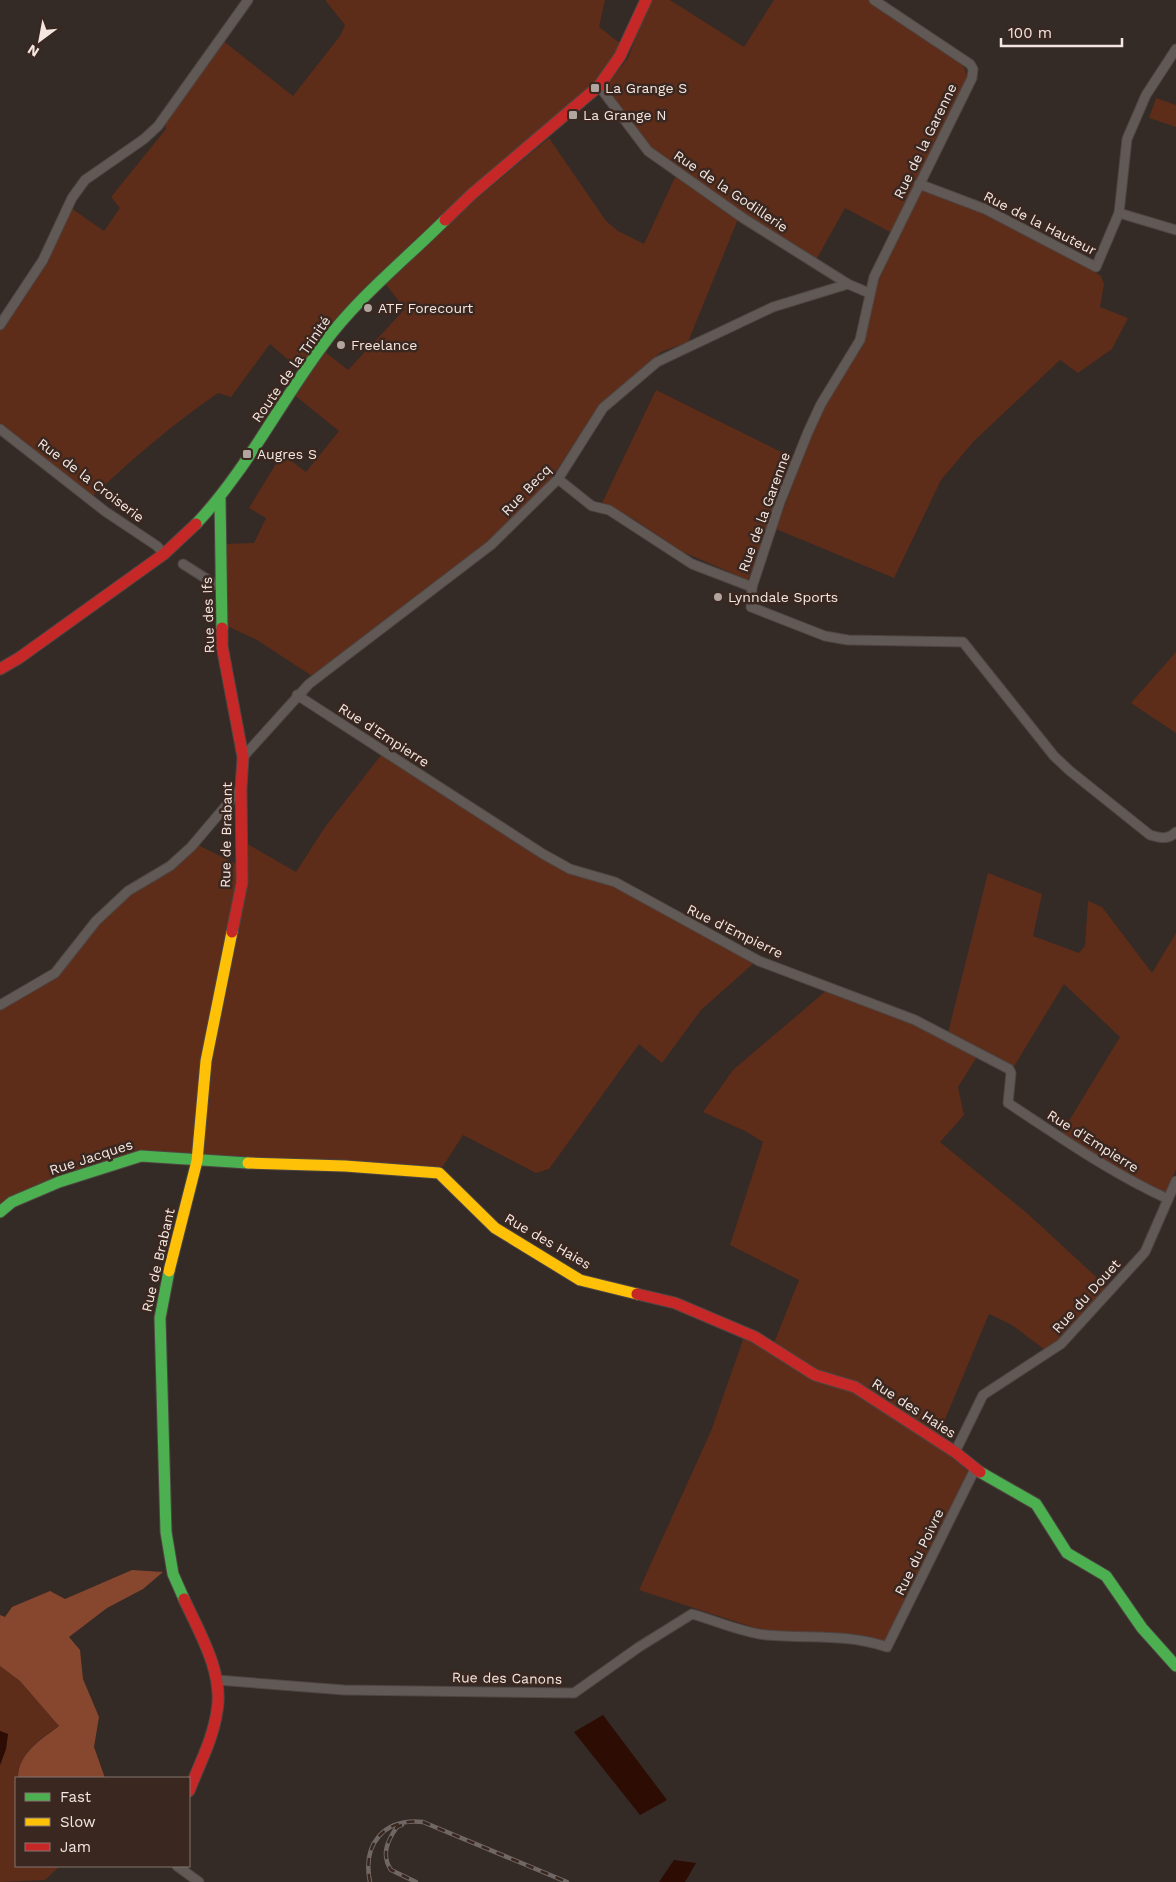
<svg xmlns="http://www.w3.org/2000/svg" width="1176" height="1882" font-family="'Work Sans',sans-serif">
<rect width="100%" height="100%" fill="#342a26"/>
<g fill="#5d2d1a">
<path d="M325,0H605L599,27L621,44L596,81L299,369L270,344L231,397L218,393C173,424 132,459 92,497L0,425V330L38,273L49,261L51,248L71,208L104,231L120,208L111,197L166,129L165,123L222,40L293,96L340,36L345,25Z"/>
<path d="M650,0H670L744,47L774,0H869L962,63L968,77L892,233L845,208L816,260L740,212L652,150L604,88L628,58Z"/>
<path d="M1156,98L1176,105V127L1149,118Z"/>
<path d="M549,138L606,221L618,231L644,244L676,175L738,219L688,342L661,352L601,404L552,477L516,516L476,551L312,676L257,640L227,626L225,544L254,543L266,518L249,508L282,454L306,472L339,431L293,394L324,351L348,370L405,309L384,282L475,200Z"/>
<path d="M920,189L984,213L1082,264L1101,276L1104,284L1100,307L1128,318L1112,349L1078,373L1060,360L974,441L941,480L894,578L776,529L823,404L863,346L875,284Z"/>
<path d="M656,390L793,458L748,580L683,552L632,518L602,503Z"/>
<path d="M1176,652V733L1131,703Z"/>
<path d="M382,754L575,876L611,885L754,963L701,1010L662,1063L639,1044L549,1169L536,1173L463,1135L443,1166L436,1170L202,1156L207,1077L246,843L296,872L325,827Z"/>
<path d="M196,844L238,865L234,902L193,1156L140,1153L0,1206V1009L54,976L96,926L125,899L183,859Z"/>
<path d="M988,873L1042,894L1033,936L1079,953L1085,946L1088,901L1102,907L1152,973L1176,933V1170L1166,1193L1120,1170L1061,1134L1120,1037L1064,984L1013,1068L948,1033Z"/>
<path d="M827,990C879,1007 929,1029 978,1055L958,1087L964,1115L940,1142L1028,1214L1107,1287L1056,1343L1045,1350L1012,1325L989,1314L938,1436L816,1371L774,1343L799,1280L730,1245L763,1142L747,1132L703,1112L733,1070Z"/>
<path d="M744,1337C823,1375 901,1413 968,1471L886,1641L865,1636L839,1634L761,1630L639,1590L711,1431Z"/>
<path d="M0,1666L20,1681L59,1726C41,1738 18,1754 18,1778H16V1866H60L45,1880L0,1882V1765L6,1749L8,1734L0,1731Z"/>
</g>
<path fill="#87472f" d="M132,1570L163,1572L143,1589L107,1608L69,1637L80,1650L83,1679L99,1717L94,1747L105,1778H18C18,1753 42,1739 59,1726L20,1681L0,1666V1615L5,1617L12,1607L50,1591L65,1599Z"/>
<g fill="#2d0c03">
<path d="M603,1715L667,1800L640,1815L574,1732Z"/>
<path d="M0,1731L8,1734L6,1749L0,1765Z"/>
<path d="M674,1860L696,1863L685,1882H659Z"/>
</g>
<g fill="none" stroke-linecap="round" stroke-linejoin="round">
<g stroke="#4e4542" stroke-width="11">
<g id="street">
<path d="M874,0L970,64L973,69L972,78L874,277L860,340L821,404L808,432L780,502L752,587L751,607L825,636L848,640L963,642L1054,756L1070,771L1150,835C1160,838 1168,840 1176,832"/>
<path d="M599,86L648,151L743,218L848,284L869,293"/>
<path d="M919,184L985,209L1096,267L1119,213L1127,139L1146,95L1176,49"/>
<path d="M1119,213L1176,230"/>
<path d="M0,325L43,260L72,198L85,180L144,139L158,126L248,0"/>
<path d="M0,429L106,512L157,546L164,554"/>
<path d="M558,479L592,506L609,510L692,564L752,587"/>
<path d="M183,564L221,588"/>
<path d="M297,695L543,854L570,869L615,882L759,961L915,1020L1009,1069L1011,1073L1008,1103C1060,1137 1111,1173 1168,1199"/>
<path d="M243,757L309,684L491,545L558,479L603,408L657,362L773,307L848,284"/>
<path d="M0,1005L55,973L96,921L128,891L170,866L191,847L241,788"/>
<path d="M955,1452L983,1395L1061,1344L1145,1252L1176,1181"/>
<path d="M217,1680L344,1690L574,1693L639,1647L692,1614C714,1620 743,1633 766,1635C808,1639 845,1633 887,1647L975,1469"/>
<path d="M177,1866L199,1882"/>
</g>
</g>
<g stroke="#4e4542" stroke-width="13">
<g id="fast">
<path d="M220,499L222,628"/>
<path d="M196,524C246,471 279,404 323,345C355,300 406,259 445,220"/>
<path d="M0,1212L12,1202L59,1182L141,1156L248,1163"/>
<path d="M169,1271L160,1318L166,1532L173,1574L184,1599"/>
<path d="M980,1472L1036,1504L1067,1553L1106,1576L1142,1628L1176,1666"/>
</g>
</g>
<g stroke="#4e4542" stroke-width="13">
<g id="slow">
<path d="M248,1163L345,1166L439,1173L495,1228L580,1280L637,1294"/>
<path d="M169,1271L197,1161L206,1061L232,932"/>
</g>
</g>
<g stroke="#4e4542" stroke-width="13">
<g id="jam">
<path d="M445,220L472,194L599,86L620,56L646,0"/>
<path d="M222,628V646L243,757L241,788L242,883L232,932"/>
<path d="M0,669L19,658L164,554L196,524"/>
<path d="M637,1294L675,1303L755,1337L815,1375L855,1387L955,1452L980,1472"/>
<path d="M184,1599C199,1632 224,1673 217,1711C213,1739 199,1765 189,1791"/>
</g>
</g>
<use href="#street" stroke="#605956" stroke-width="9"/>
<use href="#fast" stroke="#4caf50" stroke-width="11"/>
<use href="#slow" stroke="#ffc107" stroke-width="11"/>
<use href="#jam" stroke="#c62828" stroke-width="11"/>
<g stroke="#706764" stroke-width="4.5">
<g id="rail">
<path d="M402,1825L397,1827C387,1841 381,1855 391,1870L416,1882"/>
<path d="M370,1882C362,1844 384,1818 423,1822L567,1882"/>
</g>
</g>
<use href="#rail" stroke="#3a2720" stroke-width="2.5" stroke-dasharray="8" stroke-linecap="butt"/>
</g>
<g fill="#b1a5a0" stroke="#3a2720" stroke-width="2">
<rect x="590" y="83" width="10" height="10" rx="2.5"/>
<rect x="568" y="110" width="10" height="10" rx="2.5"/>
<circle cx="368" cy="308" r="5"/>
<circle cx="341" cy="345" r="5"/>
<rect x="242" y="449" width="10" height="10" rx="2.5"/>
<circle cx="718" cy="597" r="5"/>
</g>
<g text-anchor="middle" stroke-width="5" stroke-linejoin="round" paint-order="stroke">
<g font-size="14" fill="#f4e7e2" stroke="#3a2720" text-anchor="start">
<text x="605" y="93">La Grange S</text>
<text x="583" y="120">La Grange N</text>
<text x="378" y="313">ATF Forecourt</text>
<text x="351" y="350">Freelance</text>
<text x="257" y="459">Augres S</text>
<text x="728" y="602">Lynndale Sports</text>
</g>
<g font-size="14" fill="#f4e7e2" stroke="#3a2720">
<text transform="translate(925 141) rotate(-64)" y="5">Rue de la Garenne</text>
<text transform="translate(731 191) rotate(34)" y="5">Rue de la Godillerie</text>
<text transform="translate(1040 223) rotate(27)" y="5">Rue de la Hauteur</text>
<text transform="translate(291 369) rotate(-55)" y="5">Route de la Trinité</text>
<text transform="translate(91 480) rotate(37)" y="5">Rue de la Croiserie</text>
<text transform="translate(526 490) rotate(-46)" y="5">Rue Becq</text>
<text transform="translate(764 512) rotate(-70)" y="5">Rue de la Garenne</text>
<text transform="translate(208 615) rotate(-92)" y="5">Rue des Ifs</text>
<text transform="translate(384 735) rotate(33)" y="5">Rue d'Empierre</text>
<text transform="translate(226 835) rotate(-89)" y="5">Rue de Brabant</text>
<text transform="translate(735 931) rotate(26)" y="5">Rue d'Empierre</text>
<text transform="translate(1093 1141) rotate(32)" y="5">Rue d'Empierre</text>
<text transform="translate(91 1157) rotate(-18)" y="5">Rue Jacques</text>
<text transform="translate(548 1241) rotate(30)" y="5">Rue des Haies</text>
<text transform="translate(158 1260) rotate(-77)" y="5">Rue de Brabant</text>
<text transform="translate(1086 1296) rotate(-48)" y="5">Rue du Douet</text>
<text transform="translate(914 1408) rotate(33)" y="5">Rue des Haies</text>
<text transform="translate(919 1552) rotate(-64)" y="5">Rue du Poivre</text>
<text transform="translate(507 1678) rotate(1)" y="5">Rue des Canons</text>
</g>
</g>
<rect x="15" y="1777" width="175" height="90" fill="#3a2720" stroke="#84746e"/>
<rect x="25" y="1793" width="25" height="8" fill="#4caf50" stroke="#84746e"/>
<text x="60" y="1802" font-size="15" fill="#f4e7e2">Fast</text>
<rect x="25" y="1818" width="25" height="8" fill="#ffc107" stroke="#84746e"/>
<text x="60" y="1827" font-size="15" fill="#f4e7e2">Slow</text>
<rect x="25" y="1843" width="25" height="8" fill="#c62828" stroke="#84746e"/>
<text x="60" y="1852" font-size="15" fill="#f4e7e2">Jam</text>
<g transform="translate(40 40) rotate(212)" stroke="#3a2720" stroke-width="4" paint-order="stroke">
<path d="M0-4L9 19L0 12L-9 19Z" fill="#f4e7e2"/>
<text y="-8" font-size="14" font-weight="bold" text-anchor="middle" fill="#f4e7e2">N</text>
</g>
<path d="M1001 38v8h121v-8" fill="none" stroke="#f4e7e2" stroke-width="2.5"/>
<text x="1008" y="38" font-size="15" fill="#f4e7e2" stroke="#3a2720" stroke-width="4" paint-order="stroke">100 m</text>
</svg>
